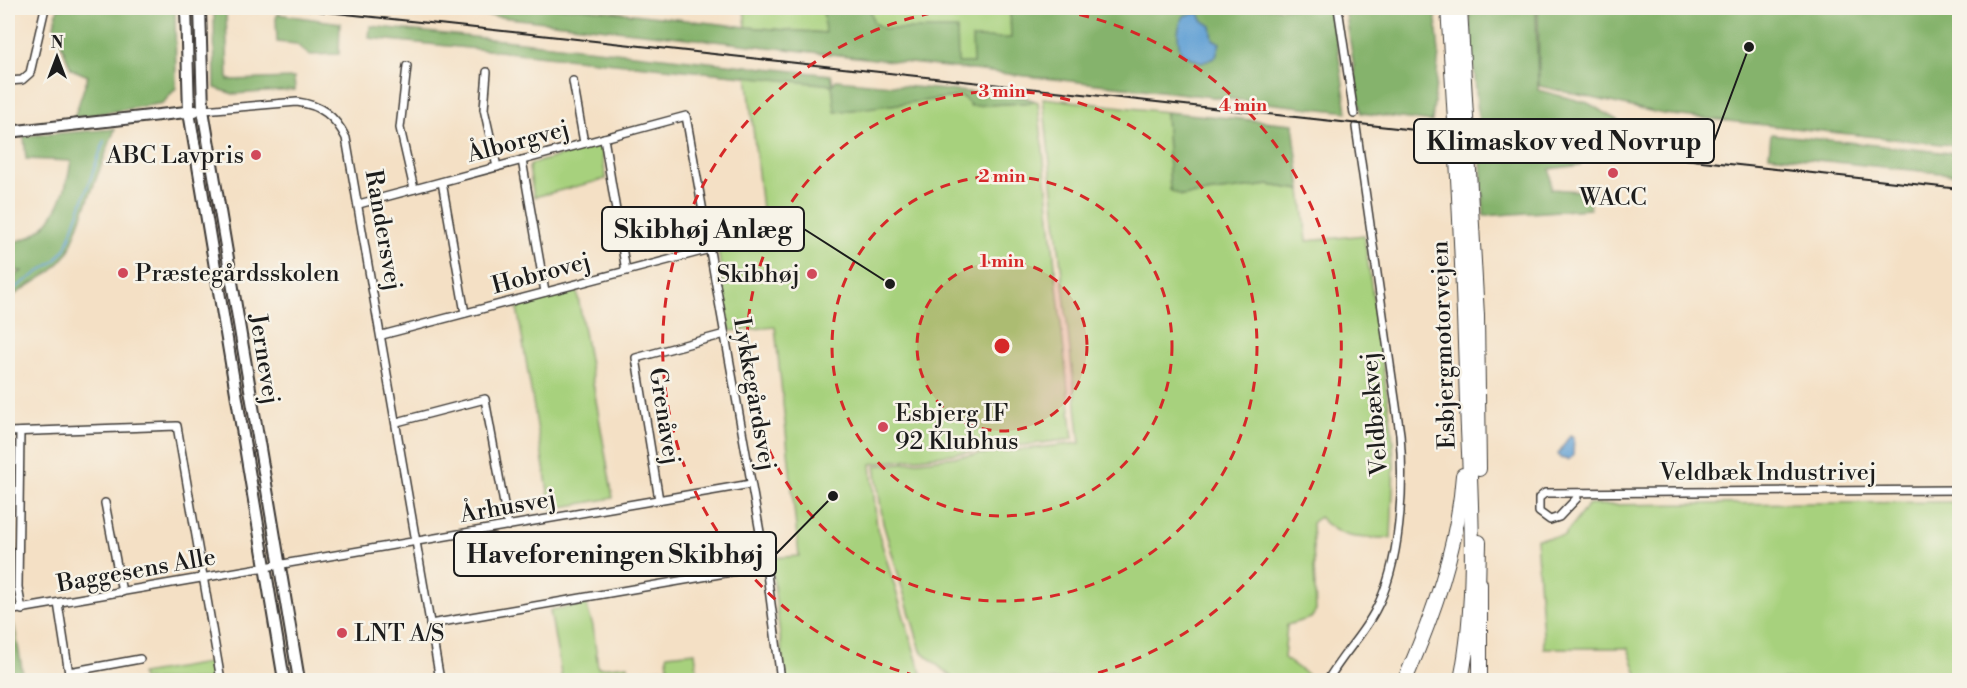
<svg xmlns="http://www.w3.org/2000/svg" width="1967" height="688" font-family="'Libre Bodoni',serif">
<rect width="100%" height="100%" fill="#f7f3e8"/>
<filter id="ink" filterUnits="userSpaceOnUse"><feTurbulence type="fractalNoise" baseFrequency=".0167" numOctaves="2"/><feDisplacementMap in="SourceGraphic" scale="12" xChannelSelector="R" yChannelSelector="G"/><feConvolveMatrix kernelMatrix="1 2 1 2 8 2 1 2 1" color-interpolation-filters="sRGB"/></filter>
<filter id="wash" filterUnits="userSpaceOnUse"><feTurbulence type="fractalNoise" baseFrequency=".008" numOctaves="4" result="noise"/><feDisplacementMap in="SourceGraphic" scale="24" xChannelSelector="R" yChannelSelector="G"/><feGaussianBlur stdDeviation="1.35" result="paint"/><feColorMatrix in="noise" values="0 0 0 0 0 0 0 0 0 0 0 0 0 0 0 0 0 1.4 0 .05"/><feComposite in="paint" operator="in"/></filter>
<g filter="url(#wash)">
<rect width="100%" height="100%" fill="#f4e0c5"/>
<g fill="#a7d17d" stroke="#62764c" stroke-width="1.5">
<path d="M744,8H1010L1012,73L828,52L826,33L746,27Z"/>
<path d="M747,74L832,85L836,112L962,96L971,106L1038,102L1073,439L871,464L877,528L923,680H785L771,558L799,556L775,327L730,331L717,243L765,236Z"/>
<path d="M1043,98L1166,112L1170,190L1182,196L1269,185L1301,190L1307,241L1364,235L1392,430L1394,463L1391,538C1360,538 1342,541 1319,517L1312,523L1316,611L1311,618L1287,625L1284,658L1315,680H955L921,651L883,523L875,466L1080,443Z"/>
<path d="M596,146L601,148L606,179L534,197L529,168L531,164Z"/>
<path d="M577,291L613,498L551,509L517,307Z"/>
<path d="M1959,502V607L1952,608L1959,680H1639L1628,648H1544L1536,539L1564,536L1588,505Z"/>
<path d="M586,604L593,626L598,668L628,665L629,672L668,668L667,655L695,652L698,677L666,680H562L550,610Z"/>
<path d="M213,662L216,680H142L141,674Z"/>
</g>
<g fill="#85b36c" stroke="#506844" stroke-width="1.5">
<path d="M58,8H175L176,88L163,103L74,118L88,76L71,69L54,26Z"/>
<path d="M420,8H581L746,27L825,33L823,8H870L874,23L885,29H957L958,63H973L972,38H1011L1010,8H1332L1347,112Z"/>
<path d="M1345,8H1435L1439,53L1432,122L1361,113Z"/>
<path d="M1469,8H1536L1538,90L1588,103L1627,126L1628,144L1479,125Z"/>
<path d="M1538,8H1959V146L1663,114L1539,86Z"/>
<path d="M214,11H226L228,80L294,78L295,90L233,94L215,88Z"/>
<path d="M278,14L340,23L339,54L309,55L296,44L277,42L276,18Z"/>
<path d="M370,26L831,75L833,84L836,80L1024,97L1038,102L971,106L962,96L835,112L832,85L369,38Z"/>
<path d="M1166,112L1293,124L1301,190L1269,185L1182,196L1170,190Z"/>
<path d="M115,129L68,253L52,271L8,299V280L22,271L8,270V236L11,242C51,238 66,196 71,161L26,159L24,136Z"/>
<path d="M1771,134L1959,154V175L1769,155Z"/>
<path d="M1480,143L1587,154L1580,165L1550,169L1551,189L1580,191L1589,197L1590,209L1484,216Z"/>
<path d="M8,439H14L15,601H8Z"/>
<path d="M8,624H14L24,680H8Z"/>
</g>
<g fill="#62a0d4" stroke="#3f5e78" stroke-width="1.5">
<path d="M1199,13L1202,20L1211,26L1213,39L1220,43L1216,56L1202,63L1181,53C1177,38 1176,27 1185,15Z"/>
<path d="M1570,435L1574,437L1573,456L1568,460L1560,458L1558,454Z"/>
</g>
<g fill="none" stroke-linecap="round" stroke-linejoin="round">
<path stroke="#62a0d4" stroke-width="2" d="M8,293L55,261L66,248L104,141"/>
</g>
</g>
<g filter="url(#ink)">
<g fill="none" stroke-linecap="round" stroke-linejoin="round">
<g stroke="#3c3935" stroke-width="10">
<g id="street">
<path d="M1338,8L1354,114"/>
<path d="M407,66L400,128L414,189"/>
<path d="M487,72L484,109L497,167"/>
<path d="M8,81L22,80L30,73L45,8"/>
<path d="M573,81L584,143"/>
<path d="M203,110L297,102C321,105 335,116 346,138L440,680"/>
<path d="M604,138L626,271"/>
<path d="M522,160L545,292"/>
<path d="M442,182L465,313"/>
<path d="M359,204L686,116L766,566L781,680"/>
<path d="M382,335L710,249"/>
<path d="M397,422L485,399L508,526"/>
<path d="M8,432L177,426L221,680"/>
<path d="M20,432L18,587L22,610"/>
<path d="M1576,493L1577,498L1559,517L1550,520L1539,512V498L1545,493L1960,490"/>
<path d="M659,500L636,358L725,334"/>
<path d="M105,503L122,592"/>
<path d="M58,603L70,680"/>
<path d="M8,611L751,484"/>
<path d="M430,624L766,566"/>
<path d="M69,672L140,659"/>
<path d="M528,680H534"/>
<path d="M1328,680C1341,656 1362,636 1375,611C1401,564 1404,487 1400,434L1356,127"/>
</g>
</g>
<g stroke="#3c3935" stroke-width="14">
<g id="secondary">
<path d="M186,8L189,112L284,680"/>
<path d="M200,8L203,110L299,680"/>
<path d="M8,132L195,111"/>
</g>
</g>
<g stroke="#3c3935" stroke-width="16">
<g id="highway">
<path d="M1448,8C1457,139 1463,271 1467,403C1470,494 1479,591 1461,680"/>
<path d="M1460,8L1477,316L1479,469"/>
<path d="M1478,592L1479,542"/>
<path d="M1405,680C1433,615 1458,547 1463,475"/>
<path d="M1480,680V584"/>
</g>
</g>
<use href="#street" stroke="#fff" stroke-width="7"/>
<use href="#secondary" stroke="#fff" stroke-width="10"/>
<use href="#highway" stroke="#fff" stroke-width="14"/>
<path stroke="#1c1c1c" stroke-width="2" d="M290,8L1960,189"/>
</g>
</g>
<circle cx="1002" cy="346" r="85" fill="#d62828" fill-opacity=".12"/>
<g fill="none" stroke="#d62828" stroke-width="3" stroke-dasharray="10 8">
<circle cx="1002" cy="346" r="85"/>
<circle cx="1002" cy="346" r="170"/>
<circle cx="1002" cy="346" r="255"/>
<path d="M934 680A341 341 0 0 1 960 8M1044 8A341 341 0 0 1 1070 680"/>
</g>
<g fill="#d1495b" stroke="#f7f3e8" stroke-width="2">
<circle cx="256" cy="155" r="6"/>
<circle cx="1613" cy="173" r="6"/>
<circle cx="123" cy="273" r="6"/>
<circle cx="812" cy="274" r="6"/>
<circle cx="883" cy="427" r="6"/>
<circle cx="342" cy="633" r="6"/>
</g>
<g text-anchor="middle" stroke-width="5" stroke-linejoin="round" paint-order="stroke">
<g font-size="24" fill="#1c1c1c" stroke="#f7f3e8">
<text transform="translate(518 141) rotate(-15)" y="8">Ålborgvej</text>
<text transform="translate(384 230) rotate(80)" y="8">Randersvej</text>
<text transform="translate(541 273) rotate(-15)" y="8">Hobrovej</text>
<text transform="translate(1443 345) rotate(-92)" y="8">Esbjergmotorvejen</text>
<text transform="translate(265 359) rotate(81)" y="8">Jernevej</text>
<text transform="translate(755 394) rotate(80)" y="8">Lykkegårdsvej</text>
<text transform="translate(1374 414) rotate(-95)" y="8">Veldbækvej</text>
<text transform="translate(665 416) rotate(81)" y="8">Grenåvej</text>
<text x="1768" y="480">Veldbæk Industrivej</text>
<text transform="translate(508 506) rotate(-10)" y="8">Århusvej</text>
<text transform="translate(136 570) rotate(-10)" y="8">Baggesens Alle</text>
</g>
<g font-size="24" fill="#1c1c1c" stroke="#f7f3e8" text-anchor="start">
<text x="244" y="163" text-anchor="end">ABC Lavpris</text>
<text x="1613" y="205" text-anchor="middle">WACC</text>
<text x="135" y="281">Præstegårdsskolen</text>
<text x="800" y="282" text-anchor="end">Skibhøj</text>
<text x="895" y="421">Esbjerg IF<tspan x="895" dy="28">92 Klubhus</tspan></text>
<text x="354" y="641">LNT A/S</text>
</g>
</g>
<circle cx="1002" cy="346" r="9" fill="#d62828" stroke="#f7f3e8" stroke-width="3"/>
<g font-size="18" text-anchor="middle" font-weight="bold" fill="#d62828" stroke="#f7f3e8" stroke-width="5" stroke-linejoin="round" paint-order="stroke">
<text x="1002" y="97">3 min</text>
<text x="1243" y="111">4 min</text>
<text x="1002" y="182">2 min</text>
<text x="1002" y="267">1 min</text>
</g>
<path fill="none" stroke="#1c1c1c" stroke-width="2" d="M1749 47L1714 141M890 284L804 229M833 496L776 554"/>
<g fill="#1c1c1c" stroke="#f7f3e8" stroke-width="2">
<circle cx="1749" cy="47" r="6"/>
<circle cx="890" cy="284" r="6"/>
<circle cx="833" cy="496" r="6"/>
</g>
<g fill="#f7f3e8" stroke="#1c1c1c" stroke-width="2">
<rect x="1414" y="119" width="300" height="44" rx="6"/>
<rect x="602" y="207" width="202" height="44" rx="6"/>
<rect x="454" y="532" width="322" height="44" rx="6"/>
</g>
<g font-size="26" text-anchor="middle" font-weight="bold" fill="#1c1c1c">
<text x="1564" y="150">Klimaskov ved Novrup</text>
<text x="703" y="238">Skibhøj Anlæg</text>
<text x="615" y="563">Haveforeningen Skibhøj</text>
</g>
<rect width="1967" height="688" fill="none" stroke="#f7f3e8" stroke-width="30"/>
<g transform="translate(57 57)" stroke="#f7f3e8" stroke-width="4.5" paint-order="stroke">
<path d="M0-4.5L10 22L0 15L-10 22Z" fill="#1c1c1c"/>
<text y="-9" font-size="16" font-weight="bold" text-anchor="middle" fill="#1c1c1c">N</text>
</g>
</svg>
